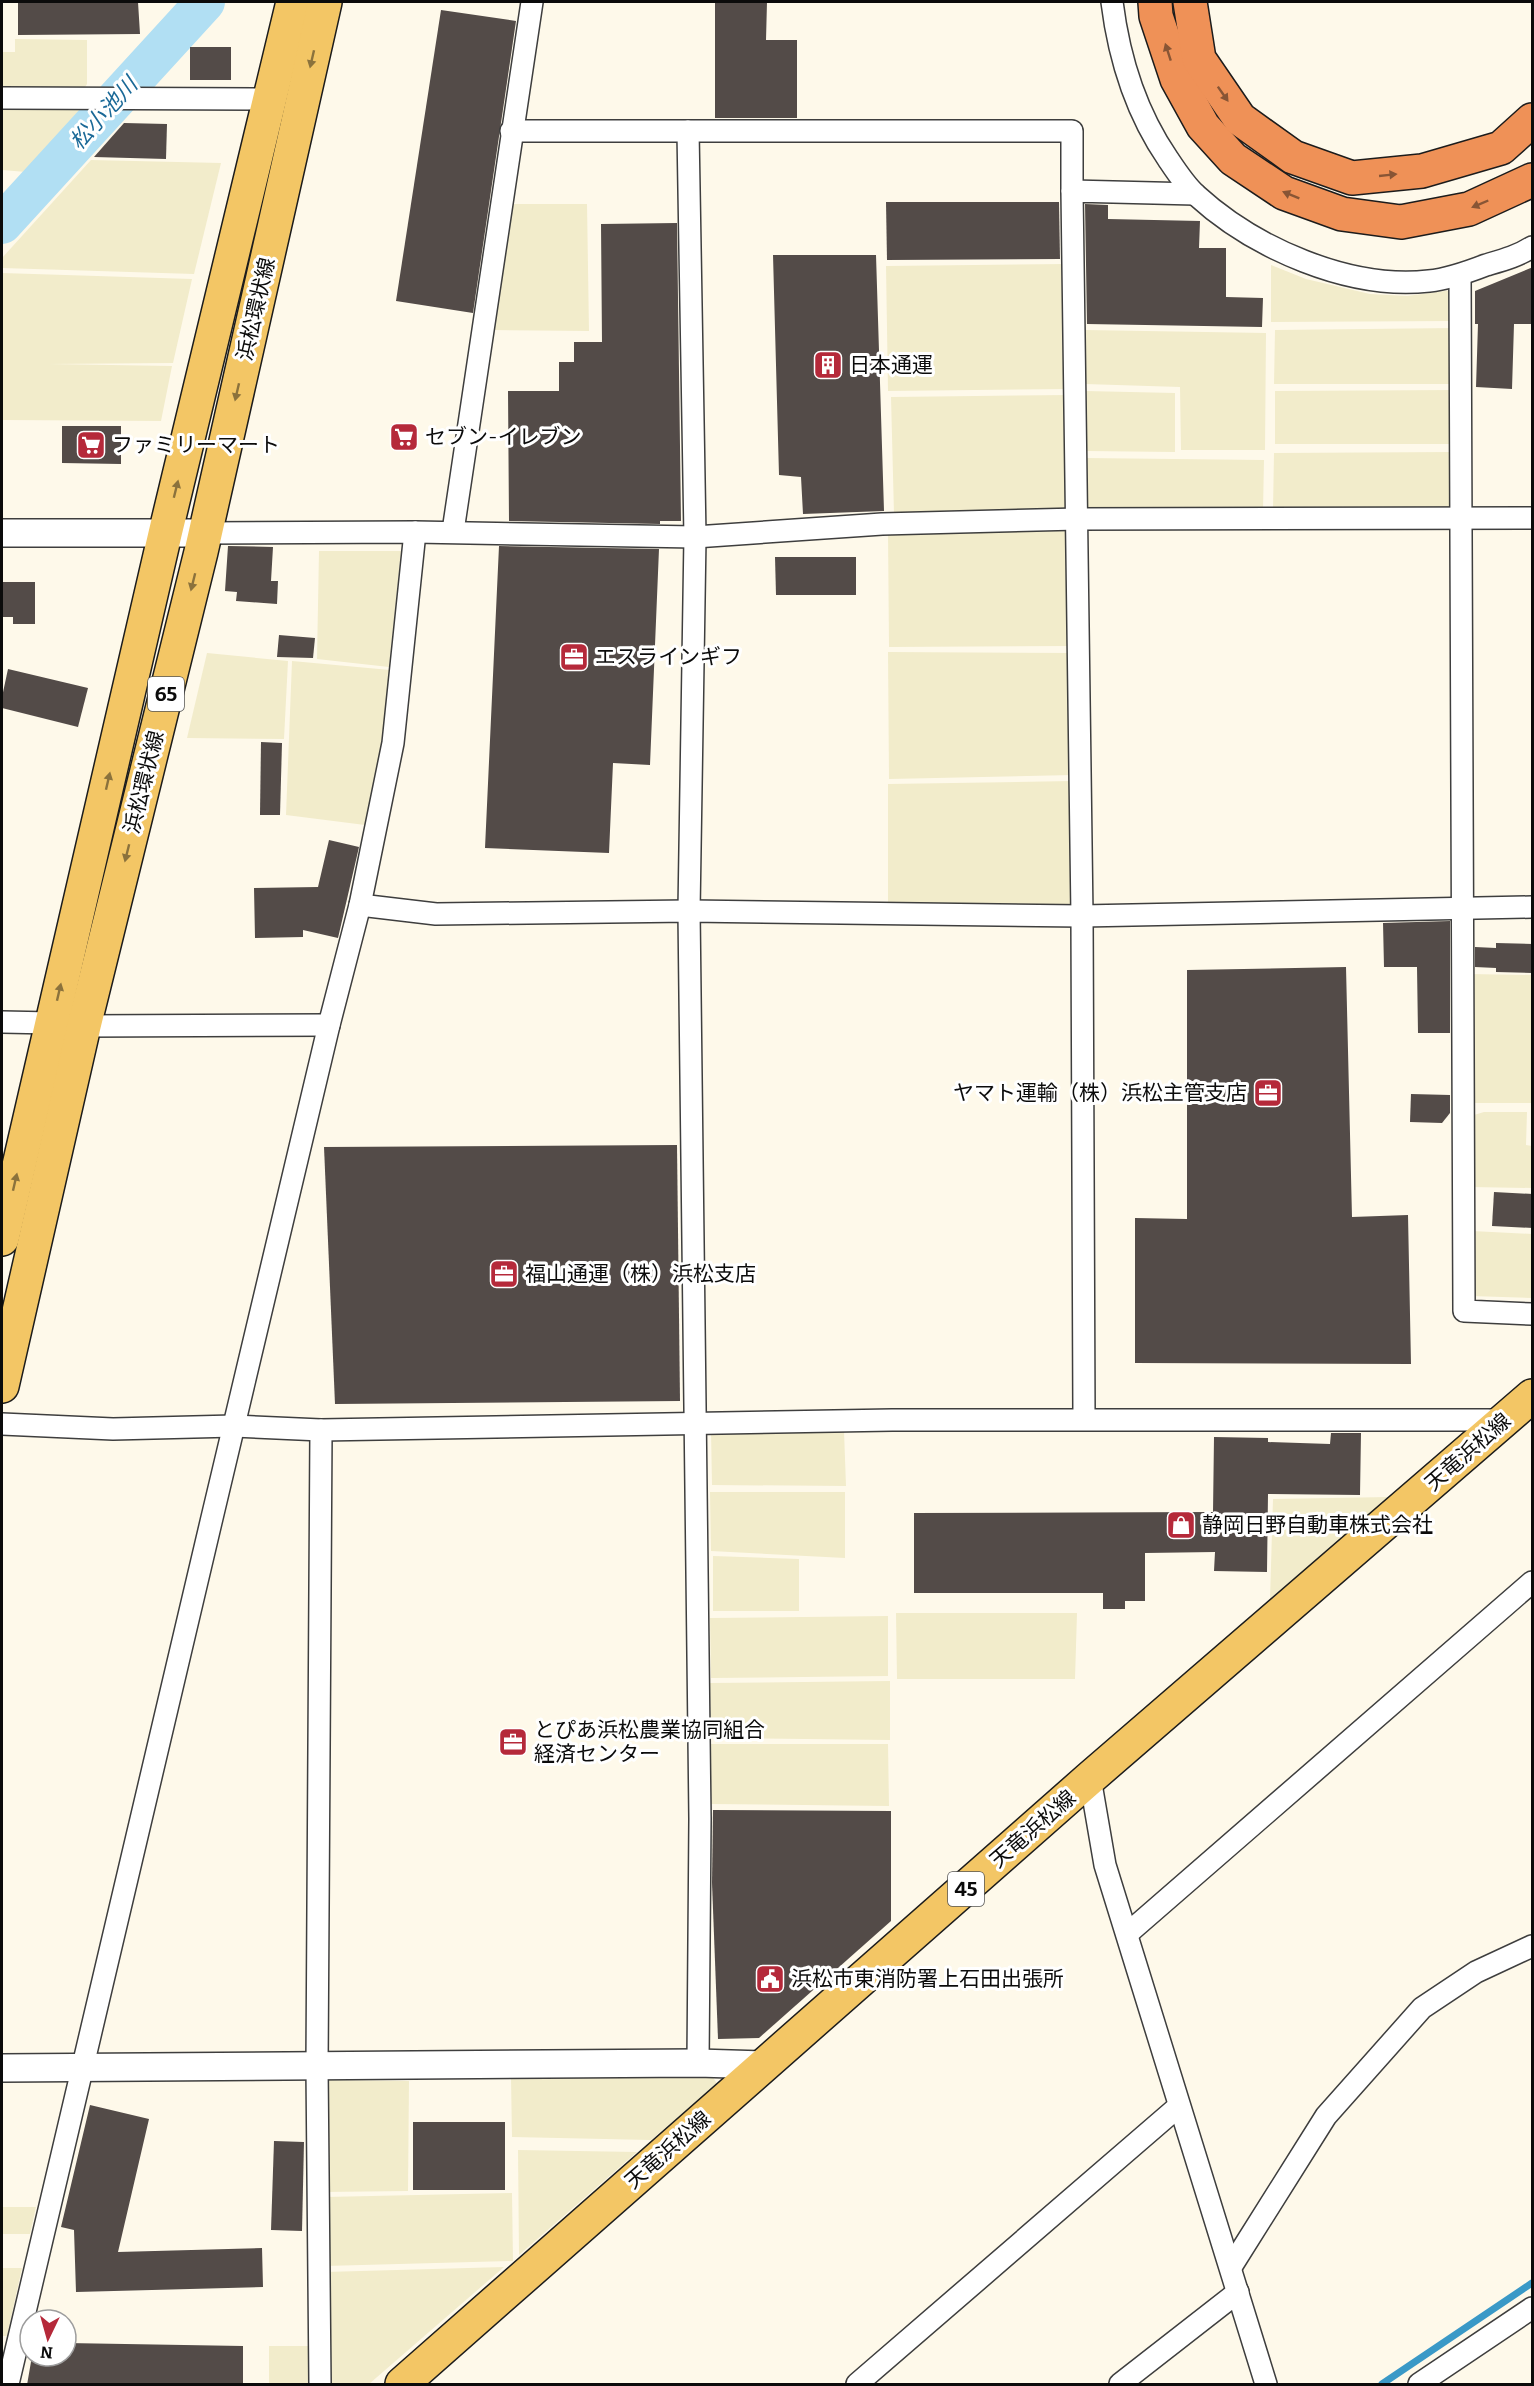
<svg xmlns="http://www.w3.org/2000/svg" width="1534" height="2386" font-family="Bitter,'Noto Sans JP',serif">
<rect width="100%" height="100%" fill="#fef9ea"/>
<g fill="#f2eccb">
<path d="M15,39L87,40V84L81,93L2,92V52H15Z"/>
<path d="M88,106L26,172L2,170V107Z"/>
<path d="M91,160L221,163L194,274L2,268V258Z"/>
<path d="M513,204H587L589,331L492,330Z"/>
<path d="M1065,264L1068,389L888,391L886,266Z"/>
<path d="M1271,265L1306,279L1370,294L1407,296L1452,290L1453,321L1271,322Z"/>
<path d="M2,273L192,279L173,363L49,364L172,366L161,421L3,420Z"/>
<path d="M1455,328V384H1274L1275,330Z"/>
<path d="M1085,330L1266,333L1265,450H1181L1180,387L1085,384Z"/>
<path d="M1455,390L1454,444H1275V391Z"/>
<path d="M1085,391L1175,393V452L1086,451Z"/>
<path d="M1069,395L1070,511L894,514L891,397Z"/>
<path d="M1453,452L1452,510H1273L1274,453Z"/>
<path d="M1085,458L1264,460L1263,511L1087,512Z"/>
<path d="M1070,531L1071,646L889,647L888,532Z"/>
<path d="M319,551H401L389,667L317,659Z"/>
<path d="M888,652L1072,653L1073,775L889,779Z"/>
<path d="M207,653L288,661L284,739L187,738Z"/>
<path d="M292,661L390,670L383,745L365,825L286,815Z"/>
<path d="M1072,781L1073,907L888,902V784Z"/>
<path d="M1469,974L1532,975V1103H1471Z"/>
<path d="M1484,1112H1527L1526,1145L1532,1146V1188L1471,1187V1120L1474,1115Z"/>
<path d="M1472,1231L1532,1234V1298L1471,1296Z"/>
<path d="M711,1431H844L846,1486L712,1485Z"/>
<path d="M710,1492H845V1558L711,1551Z"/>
<path d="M1389,1497L1270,1599L1273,1499Z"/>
<path d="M713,1556L799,1559V1611H713Z"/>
<path d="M896,1613H1077L1075,1679H897Z"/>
<path d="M888,1616V1676L711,1678L710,1618Z"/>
<path d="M890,1681V1740L711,1738L710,1683Z"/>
<path d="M710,1744H888L889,1806L710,1804Z"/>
<path d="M713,2077L717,2084L651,2140L512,2137L511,2078Z"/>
<path d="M324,2080L409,2081L408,2191L324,2192Z"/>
<path d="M518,2150L637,2152L519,2255Z"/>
<path d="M512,2193L513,2261L325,2266V2197Z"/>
<path d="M2,2207H36L30,2234H2Z"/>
<path d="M504,2267L369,2384H325V2272Z"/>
<path d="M2,2268H22L7,2336H2Z"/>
<path d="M269,2346H311L310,2384H269Z"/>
</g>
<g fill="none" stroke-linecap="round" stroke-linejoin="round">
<path stroke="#3a99c7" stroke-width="7" d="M1382,2384L1532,2283"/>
<path stroke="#b1dff3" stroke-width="40" d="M2,224L205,2"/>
</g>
<g fill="#534b48">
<path d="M18,2H138L140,34L18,35Z"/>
<path d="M715,2H767L766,40H797V118H715Z"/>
<path d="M441,10L516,21L473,313L396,301Z"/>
<rect x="190" y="47" width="41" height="33"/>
<path d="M124,123L167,124L166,159L94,157Z"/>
<path d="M886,202H1059L1060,259L887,260Z"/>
<path d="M1085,204L1108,205V219L1200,221L1199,248H1226V297L1263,298L1262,327L1087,324Z"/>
<path d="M677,223L681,521H660V524L509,521L508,391H559V362H574V342H602L601,224Z"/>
<path d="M773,255H876L884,511L803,514L801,477L779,475Z"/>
<path d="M1533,267V324H1514L1512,389L1476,387L1478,324H1475V291Z"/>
<path d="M62,426H121V464L62,463Z"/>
<path d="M228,546L273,547L271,581H278L277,604L236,601L237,592L225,591Z"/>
<path d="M499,546L659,549L650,765L613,763L609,853L485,848Z"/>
<path d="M775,557H856V595H776Z"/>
<path d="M2,582H35V624H13V617H2Z"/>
<path d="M279,635L315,638L313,658L277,657Z"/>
<path d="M8,669L88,688L78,727L2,708V697Z"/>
<path d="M261,742L282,743L280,815H260Z"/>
<path d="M329,840L359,847L338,938L303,930V937L255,938L254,888L318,887Z"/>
<path d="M1450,921V1033H1418L1417,967H1384L1383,923Z"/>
<path d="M1496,943L1533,944L1532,973L1496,972V968L1475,967V947L1496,948Z"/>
<path d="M1346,967L1352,1217L1408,1215L1411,1364L1135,1363V1218L1187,1219V970Z"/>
<path d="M1411,1094L1450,1095V1113L1442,1123L1410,1122Z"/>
<path d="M677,1145L680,1401L335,1404L324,1147Z"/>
<path d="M1494,1192L1533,1194V1228L1492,1226Z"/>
<path d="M1331,1433H1361L1360,1495L1268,1494L1267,1572L1214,1571L1215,1552L1145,1553V1601H1125V1609H1103V1593H914V1513L1213,1512L1214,1437L1268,1438V1442L1330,1444Z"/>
<path d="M713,1810L891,1811V1921L759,2038L718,2039L712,1883Z"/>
<path d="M90,2105L149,2119L118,2252L262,2248L263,2287L76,2292L74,2230L61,2227Z"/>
<rect x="413" y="2122" width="92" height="68"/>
<path d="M274,2141L304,2142L302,2231L271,2230Z"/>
<path d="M66,2343L243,2346V2385H27L32,2356H66Z"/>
</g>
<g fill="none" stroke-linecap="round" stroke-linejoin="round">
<g stroke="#3e3e3e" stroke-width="24">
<g id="minor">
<path d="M1112,2C1119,58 1135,111 1168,159C1176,171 1185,185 1196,195C1254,248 1349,290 1429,281C1449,279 1468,272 1486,265C1503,260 1518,256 1532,247"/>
<path d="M2,98L271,99"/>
<path d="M511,131H1072V191"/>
<path d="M688,131L695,537L689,911L700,1819L698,2063"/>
<path d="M1460,275L1464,1311L1532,1314"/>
<path d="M453,531L532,2"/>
<path d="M415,532L695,537L882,524L1078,519L1532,518"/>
<path d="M360,905L436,914L689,911L1082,916L1532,907"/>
<path d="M2,1022L52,1023"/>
<path d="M84,1026L329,1025"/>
<path d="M1084,1419L1082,916L1072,191L1195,194"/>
<path d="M2,1424L113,1429L234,1426L321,1430L892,1420H1505"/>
<path d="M1090,1778L1105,1865L1266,2384"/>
<path d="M1127,1934L1532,1582"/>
<path d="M1231,2267L1326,2116L1422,2008L1476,1972L1532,1946"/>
<path d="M8,2384L211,1522L329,1025L360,905L393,743L415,532L205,533"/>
<path d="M320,2384L317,2067L321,1430"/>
<path d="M857,2384L1179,2106"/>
<path d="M1120,2384L1238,2292"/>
<path d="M1419,2384L1532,2308"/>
</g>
</g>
<g stroke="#3e3e3e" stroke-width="30">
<g id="tertiary">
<path d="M2,533H205"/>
<path d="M2,2068L698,2063L766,2065"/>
</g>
</g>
<g stroke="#1c1c1c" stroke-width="36">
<g id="primary">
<path d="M2,1239L165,534L293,2"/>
<path d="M2,1386L84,1026L201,552L325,2"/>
<path d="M402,2384L1090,1778L1532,1396"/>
</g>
</g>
<g stroke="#1c1c1c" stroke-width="36">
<g id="motorway">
<path d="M1155,2L1156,16L1177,79L1203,126L1233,159L1284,193L1342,214L1401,222L1469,209L1532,180"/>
<path d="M1190,2L1199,59L1240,119L1293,157L1352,178L1422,171L1501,148L1532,120"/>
</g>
</g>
<use href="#minor" stroke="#fff" stroke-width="21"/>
<use href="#tertiary" stroke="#fff" stroke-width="27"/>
<use href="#primary" stroke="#f3c665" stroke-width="33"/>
<use href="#motorway" stroke="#ef9157" stroke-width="33"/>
</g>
<defs><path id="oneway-solid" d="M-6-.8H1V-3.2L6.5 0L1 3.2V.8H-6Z" transform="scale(1.5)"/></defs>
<g fill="#885535">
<use href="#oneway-solid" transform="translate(1168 52) rotate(-108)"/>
<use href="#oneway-solid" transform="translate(1223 94) rotate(55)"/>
<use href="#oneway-solid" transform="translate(1388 175) rotate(-6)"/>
<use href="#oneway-solid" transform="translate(1291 195) rotate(-158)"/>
<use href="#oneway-solid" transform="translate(1480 204) rotate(157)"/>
</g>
<g fill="#8b723c">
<use href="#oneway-solid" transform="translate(312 59) rotate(103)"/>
<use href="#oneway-solid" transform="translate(237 392) rotate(103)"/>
<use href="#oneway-solid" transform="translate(176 489) rotate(-76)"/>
<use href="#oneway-solid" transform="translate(193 582) rotate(104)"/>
<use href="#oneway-solid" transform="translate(108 781) rotate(-77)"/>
<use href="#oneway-solid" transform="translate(127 853) rotate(104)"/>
<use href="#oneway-solid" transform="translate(59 992) rotate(-77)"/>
<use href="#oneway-solid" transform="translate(15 1182) rotate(-77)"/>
</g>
<defs>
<g id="building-square" transform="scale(1.5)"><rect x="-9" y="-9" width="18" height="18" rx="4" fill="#b5293a" stroke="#fff"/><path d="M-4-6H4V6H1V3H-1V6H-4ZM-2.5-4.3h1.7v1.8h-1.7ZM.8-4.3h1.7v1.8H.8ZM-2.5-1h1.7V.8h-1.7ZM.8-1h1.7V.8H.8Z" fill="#fff"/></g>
<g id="supermarket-square" transform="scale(1.5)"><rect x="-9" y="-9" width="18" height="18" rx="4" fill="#b5293a" stroke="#fff"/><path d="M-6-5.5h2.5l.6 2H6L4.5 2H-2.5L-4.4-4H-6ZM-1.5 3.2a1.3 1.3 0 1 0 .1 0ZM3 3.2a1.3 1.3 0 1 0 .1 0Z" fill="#fff"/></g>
<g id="office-square" transform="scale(1.5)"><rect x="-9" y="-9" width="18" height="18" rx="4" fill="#b5293a" stroke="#fff"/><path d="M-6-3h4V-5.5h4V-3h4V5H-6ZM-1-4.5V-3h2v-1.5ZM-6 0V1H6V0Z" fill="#fff"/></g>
<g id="shop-square" transform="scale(1.5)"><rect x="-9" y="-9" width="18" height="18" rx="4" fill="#b5293a" stroke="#fff"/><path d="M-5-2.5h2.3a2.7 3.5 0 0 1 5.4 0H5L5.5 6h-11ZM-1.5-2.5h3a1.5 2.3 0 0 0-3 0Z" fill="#fff"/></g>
<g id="civic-square" transform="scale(1.5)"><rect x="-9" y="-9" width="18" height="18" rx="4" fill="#b5293a" stroke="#fff"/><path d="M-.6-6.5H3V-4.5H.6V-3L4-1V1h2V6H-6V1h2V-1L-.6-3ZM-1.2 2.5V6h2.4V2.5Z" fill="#fff"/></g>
</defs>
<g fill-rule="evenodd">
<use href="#building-square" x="828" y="365"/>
<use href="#supermarket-square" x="404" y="437"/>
<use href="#supermarket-square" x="91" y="445"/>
<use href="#office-square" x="574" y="657"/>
<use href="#office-square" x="1268" y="1093"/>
<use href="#office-square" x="504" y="1274"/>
<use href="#shop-square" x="1181" y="1525"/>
<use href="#office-square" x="513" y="1742"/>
<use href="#civic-square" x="770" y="1979"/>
</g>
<g text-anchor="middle" stroke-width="6" stroke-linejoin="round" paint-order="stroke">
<g fill="#fff" stroke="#545454" stroke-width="1.5">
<rect x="148" y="677" width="36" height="34" rx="4.5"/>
<rect x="948" y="1872" width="36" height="34" rx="4.5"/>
</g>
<g font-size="20" font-weight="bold" fill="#0b0b0b">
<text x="166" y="701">65</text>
<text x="966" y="1896">45</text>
</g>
<g font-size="21" fill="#0b0b0b" stroke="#fff">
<text transform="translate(256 309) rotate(-77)" y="7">浜松環状線</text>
<text transform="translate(144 782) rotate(-76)" y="7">浜松環状線</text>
<text transform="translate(1468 1452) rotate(-41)" y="7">天竜浜松線</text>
<text transform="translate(1033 1829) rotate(-41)" y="7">天竜浜松線</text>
<text transform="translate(668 2150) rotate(-41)" y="7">天竜浜松線</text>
</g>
<g font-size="21" fill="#0b0b0b" stroke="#fff" text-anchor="start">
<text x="849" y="372">日本通運</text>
<text x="425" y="444">セブン-イレブン</text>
<text x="112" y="452">ファミリーマート</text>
<text x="595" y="664">エスラインギフ</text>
<text x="1247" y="1100" text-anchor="end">ヤマト運輸（株）浜松主管支店</text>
<text x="525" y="1281">福山通運（株）浜松支店</text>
<text x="1202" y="1532">静岡日野自動車株式会社</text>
<text x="534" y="1737">とぴあ浜松農業協同組合<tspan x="534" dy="24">経済センター</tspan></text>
<text x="791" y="1986">浜松市東消防署上石田出張所</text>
</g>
<g font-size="22" font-style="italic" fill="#1a6997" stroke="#fff">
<text transform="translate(103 113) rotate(-48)" y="8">松小池川</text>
</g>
</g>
<rect width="1534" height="2386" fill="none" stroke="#0b0b0b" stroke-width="6"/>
<g transform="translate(48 2338) rotate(185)"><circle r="28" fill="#ffffff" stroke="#9d9d9d" stroke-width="1.5"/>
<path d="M0-4.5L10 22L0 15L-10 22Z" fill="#b5293a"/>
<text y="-9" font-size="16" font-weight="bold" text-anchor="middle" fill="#0b0b0b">N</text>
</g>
</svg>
